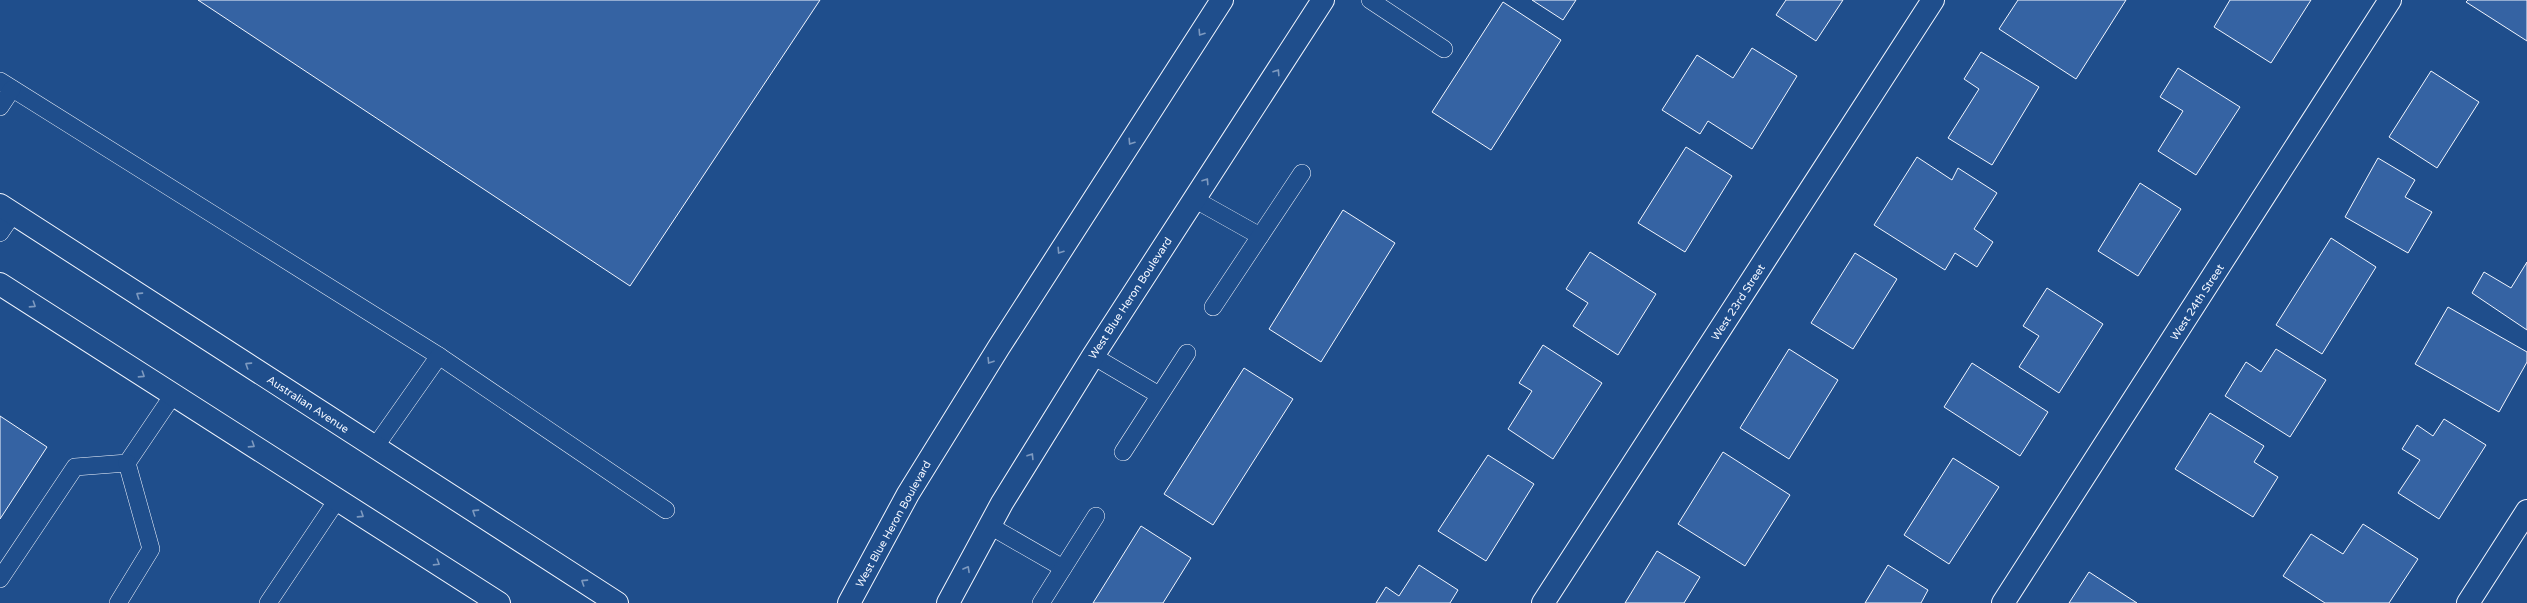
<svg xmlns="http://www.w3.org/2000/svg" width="2527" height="603" font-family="'Varela Round',sans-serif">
<rect width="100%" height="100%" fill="#1f4e8c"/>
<g fill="#3563a3" stroke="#f2f6ff">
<path d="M198,0H820L630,286Z"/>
<path d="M1532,0H1576L1563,20Z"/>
<path d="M1786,0H1843L1816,41L1776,15Z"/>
<path d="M2018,0H2126L2076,79L1999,29Z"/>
<path d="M2230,0H2311L2271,63L2214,27Z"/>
<path d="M2468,0H2527V41L2466,2Z"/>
<path d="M1503,2L1561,40L1491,150L1432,112Z"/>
<path d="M1752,48L1797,76L1752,149L1708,121L1700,134L1662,110L1697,55L1733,78Z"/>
<path d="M1981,52L2039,87L1992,165L1948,138L1979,89L1964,79Z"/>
<path d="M2178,68L2240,107L2196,175L2158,151L2183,111L2160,97Z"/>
<path d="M2431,71L2479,102L2437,168L2389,137Z"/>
<path d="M1686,147L1732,176L1685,252L1638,223Z"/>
<path d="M1917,157L1952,180L1958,168L1997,193L1974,229L1993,242L1977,267L1955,253L1945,270L1874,225Z"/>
<path d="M2378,158L2415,180L2405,197L2432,212L2408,253L2345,217Z"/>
<path d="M2140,183L2181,209L2138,276L2098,251Z"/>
<path d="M1343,210L1395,243L1321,362L1269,329Z"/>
<path d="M2331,238L2376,267L2322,354L2276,325Z"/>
<path d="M1590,252L1656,294L1618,355L1573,326L1588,303L1566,289Z"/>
<path d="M1855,253L1897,279L1853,349L1811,323Z"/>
<path d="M2527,262V330L2472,293L2484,272L2511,288Z"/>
<path d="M2047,288L2103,324L2059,393L2019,367L2039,336L2023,326Z"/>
<path d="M2448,307L2527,352V362L2499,412L2415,364Z"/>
<path d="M1543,345L1602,383L1553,459L1508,429L1532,391L1519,383Z"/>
<path d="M1789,349L1838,380L1789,459L1740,428Z"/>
<path d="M2276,349L2326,380L2290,437L2225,396L2246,362L2261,372Z"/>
<path d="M1972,363L2048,412L2020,456L1944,407Z"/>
<path d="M1244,368L1293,399L1213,525L1164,494Z"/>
<path d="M2210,413L2264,446L2254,462L2278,477L2253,517L2175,469Z"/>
<path d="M0,416L47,447L0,519Z"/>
<path d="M2444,419L2486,445L2439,519L2398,493L2420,460L2402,449L2417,425L2433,436Z"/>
<path d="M1723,452L1790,495L1745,566L1678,524Z"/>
<path d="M1488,455L1534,484L1486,561L1438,531Z"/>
<path d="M1953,458L1999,487L1949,564L1904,535Z"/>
<path d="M2363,524L2418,559L2389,603H2325L2283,576L2311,534L2343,554Z"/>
<path d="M1141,526L1191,558L1163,603H1093Z"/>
<path d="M1657,551L1700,577L1684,603H1625Z"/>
<path d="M1419,565L1458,590L1450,603H1376L1386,587L1399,596Z"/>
<path d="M1888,565L1928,590L1921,603H1865Z"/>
<path d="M2089,572L2137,603H2069Z"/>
</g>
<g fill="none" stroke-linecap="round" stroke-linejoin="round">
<g stroke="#f2f6ff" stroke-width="18">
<g id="lane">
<path d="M1370,0L1444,49"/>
<path d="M0,81L439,356"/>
<path d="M0,107L12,89"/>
<path d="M1194,199L1260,236"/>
<path d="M0,233L13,214"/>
<path d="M1213,307L1302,173"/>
<path d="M1093,356L1159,395"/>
<path d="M375,447L439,356L666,510"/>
<path d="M1123,452L1187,353"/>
<path d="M990,526L1063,568"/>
<path d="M0,579L75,467L127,463L173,395"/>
<path d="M118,603L151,549L127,463"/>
<path d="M268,603L337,500"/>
<path d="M1041,603L1096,516"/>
</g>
</g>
<g stroke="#f2f6ff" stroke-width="24">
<g id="street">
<path d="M1543,603L1933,0"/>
<path d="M2003,603L2390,0"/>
<path d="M2468,603L2527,511"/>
</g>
</g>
<g stroke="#f2f6ff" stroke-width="24">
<g id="secondary">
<path d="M0,205L617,603"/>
<path d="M0,284L499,603"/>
</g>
</g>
<g stroke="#f2f6ff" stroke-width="24">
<g id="primary">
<path d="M849,603L908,494L999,347L1222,0"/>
<path d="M948,603L1002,503L1093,356L1323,0"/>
</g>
</g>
<use href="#lane" stroke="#1f4e8c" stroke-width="17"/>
<use href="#street" stroke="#1f4e8c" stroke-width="22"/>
<use href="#secondary" stroke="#1f4e8c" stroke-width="22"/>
<use href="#primary" stroke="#1f4e8c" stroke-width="22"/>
</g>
<defs><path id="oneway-chevron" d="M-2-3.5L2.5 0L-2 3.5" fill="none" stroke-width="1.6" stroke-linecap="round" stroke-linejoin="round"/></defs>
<g stroke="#7e9ac0">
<use href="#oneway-chevron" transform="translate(1201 33) rotate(123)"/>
<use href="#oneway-chevron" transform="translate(1277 72) rotate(-57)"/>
<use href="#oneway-chevron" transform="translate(1131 142) rotate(123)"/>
<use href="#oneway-chevron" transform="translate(1206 181) rotate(-57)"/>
<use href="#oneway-chevron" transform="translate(1060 251) rotate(123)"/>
<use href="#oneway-chevron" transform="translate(139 295) rotate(-147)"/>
<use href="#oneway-chevron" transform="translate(33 305) rotate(33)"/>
<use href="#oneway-chevron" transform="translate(990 361) rotate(122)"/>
<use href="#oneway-chevron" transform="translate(248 365) rotate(-147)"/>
<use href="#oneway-chevron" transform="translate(142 375) rotate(33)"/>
<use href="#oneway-chevron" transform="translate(252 445) rotate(33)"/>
<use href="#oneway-chevron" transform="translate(1031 456) rotate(-58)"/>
<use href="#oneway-chevron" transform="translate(475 512) rotate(-147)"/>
<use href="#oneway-chevron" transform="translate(361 515) rotate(33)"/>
<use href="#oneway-chevron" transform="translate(437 563) rotate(32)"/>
<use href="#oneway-chevron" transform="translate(967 569) rotate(-61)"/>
<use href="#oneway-chevron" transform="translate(584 582) rotate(-147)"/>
</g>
<g text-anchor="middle" stroke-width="3" stroke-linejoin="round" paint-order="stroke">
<g font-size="11" fill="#f2f6ff" stroke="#1f4e8c">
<text transform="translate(1130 298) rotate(-57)" y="4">West Blue Heron Boulevard</text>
<text transform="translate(1738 302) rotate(-57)" y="4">West 23rd Street</text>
<text transform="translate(2197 302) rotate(-57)" y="4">West 24th Street</text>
<text transform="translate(308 404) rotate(33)" y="4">Australian Avenue</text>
<text transform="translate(893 524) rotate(-61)" y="4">West Blue Heron Boulevard</text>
</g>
</g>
</svg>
